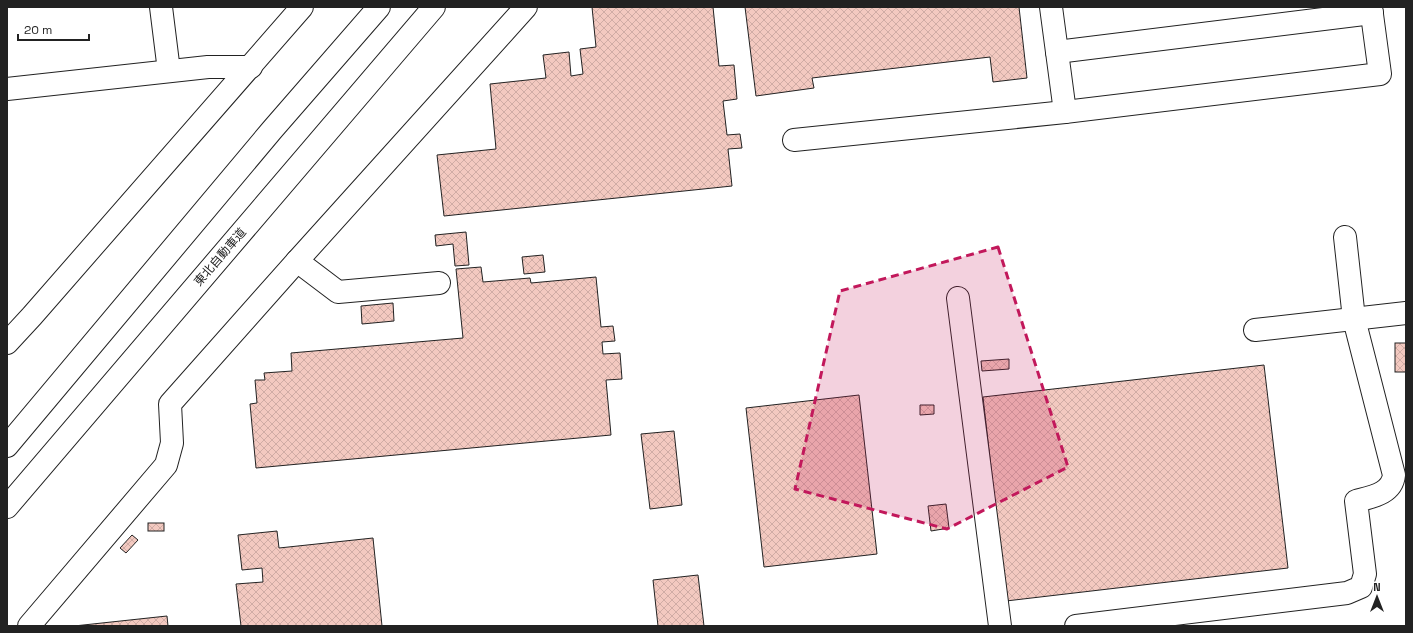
<svg xmlns="http://www.w3.org/2000/svg" width="1413" height="633" font-family="'Space Grotesk','Noto Sans JP',sans-serif">
<defs>
<pattern id="building-cross-hatch" width="8" height="8" patternUnits="userSpaceOnUse"><rect width="8" height="8" fill="#f3c9c0"/><path d="M0 0l8 8M0 8l8-8" fill="none" stroke="#d0aca5"/></pattern>
</defs>
<rect width="100%" height="100%" fill="#fff"/>
<g fill="url(#building-cross-hatch)" stroke="#222">
<path d="M592,7H713L719,66L734,65L737,99L723,101L727,135L740,134L742,148L728,149L732,186L444,216L437,155L496,149L490,84L546,78L543,55L569,52L571,76L583,74L580,49L596,47Z"/>
<path d="M745,7H1019L1027,78L993,82L990,57L812,78L814,88L756,96Z"/>
<path d="M466,232L469,265L455,266L453,244L436,246L435,235Z"/>
<path d="M543,255L545,272L524,274L522,257Z"/>
<path d="M481,267L483,282L530,278L531,283L596,277L601,327L613,326L615,341L602,342L603,354L620,353L622,379L606,380L611,435L256,468L250,404L257,403L255,380H265L264,373L292,371L291,353L463,338L456,269Z"/>
<path d="M393,303L394,321L362,324L361,306Z"/>
<rect x="1395" y="343" width="11" height="29"/>
<path d="M1009,359V369L982,371L981,361Z"/>
<path d="M1264,365L1288,568L1006,601L983,397Z"/>
<path d="M859,395L877,554L764,567L746,408Z"/>
<path d="M920,405H934V414L920,415Z"/>
<path d="M674,431L682,505L650,509L641,434Z"/>
<path d="M946,504L949,528L931,531L928,506Z"/>
<rect x="148" y="523" width="16" height="8"/>
<path d="M277,531L279,548L373,538L382,626H241L236,584L263,582L262,568L242,570L238,535Z"/>
<path d="M132,535L138,540L126,553L120,548Z"/>
<path d="M698,575L704,626H658L653,580Z"/>
<path d="M167,616L168,626H74Z"/>
</g>
<g fill="none" stroke-linecap="round" stroke-linejoin="round">
<g stroke="#222" stroke-width="24">
<g id="minor">
<path d="M161,7L169,71"/>
<path d="M1051,7L1065,112"/>
<path d="M1057,52L1372,13"/>
<path d="M7,89L208,67H251"/>
<path d="M794,140L1065,112L1380,74L1371,7"/>
<path d="M297,261L338,292L439,283"/>
<path d="M958,298L1000,626"/>
<path d="M1255,330L1406,313"/>
<path d="M7,343L32,316L302,7"/>
<path d="M29,626L166,465L172,443L170,404L297,261L526,7"/>
<path d="M1076,626L1347,593L1361,587L1365,574L1356,501C1371,497 1392,494 1394,475L1354,319L1345,237"/>
</g>
</g>
<g stroke="#222" stroke-width="24">
<g id="highway">
<path d="M7,446L272,130L379,7"/>
<path d="M7,507L434,7"/>
</g>
</g>
<use href="#minor" stroke="#fff" stroke-width="22"/>
<use href="#highway" stroke="#fff" stroke-width="22"/>
</g>
<path fill="#c2185b" fill-opacity="0.2" stroke="#c2185b" stroke-width="3" stroke-dasharray="8 5" stroke-linejoin="round" d="M998,247L1068,467L947,529L795,489L840,291Z"/>
<g text-anchor="middle" stroke-width="3" stroke-linejoin="round" paint-order="stroke">
<g font-size="12" fill="#222" stroke="#fff">
<text transform="translate(220 257) rotate(-49)" y="4">東北自動車道</text>
</g>
</g>
<rect width="1413" height="633" fill="none" stroke="#222222" stroke-width="16"/>
<g transform="translate(1377 597)" stroke="#ffffff" stroke-width="3" paint-order="stroke">
<path d="M0-3L7 15L0 10L-7 15Z" fill="#222222"/>
<text y="-6" font-size="11" font-weight="bold" text-anchor="middle" fill="#222222">N</text>
</g>
<path d="M18 34v6h71v-6" fill="none" stroke="#222222" stroke-width="2"/>
<text x="24" y="34" font-size="12" fill="#222222" stroke="#ffffff" stroke-width="3" paint-order="stroke">20 m</text>
</svg>
